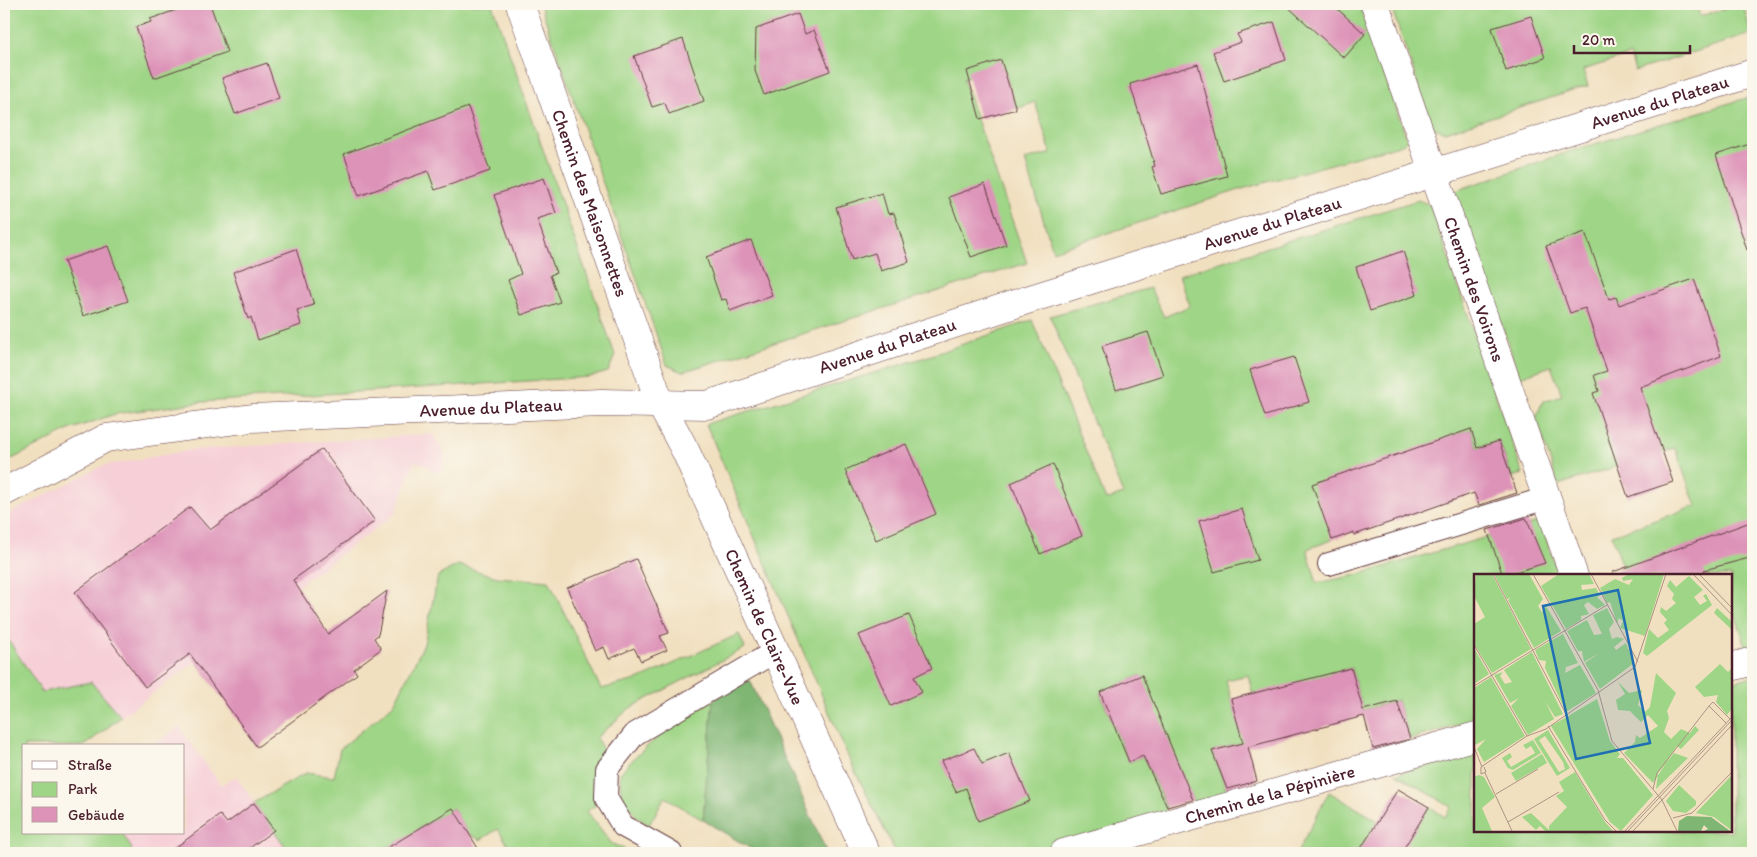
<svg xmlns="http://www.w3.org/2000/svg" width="1757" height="857" font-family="Itim,sans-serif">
<rect width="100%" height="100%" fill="#fbf7ec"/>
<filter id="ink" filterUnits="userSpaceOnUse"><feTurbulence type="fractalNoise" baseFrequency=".02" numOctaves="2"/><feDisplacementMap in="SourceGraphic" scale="10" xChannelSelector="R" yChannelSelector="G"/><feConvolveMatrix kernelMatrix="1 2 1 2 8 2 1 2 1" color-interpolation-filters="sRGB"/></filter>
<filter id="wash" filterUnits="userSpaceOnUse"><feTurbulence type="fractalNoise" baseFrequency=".0096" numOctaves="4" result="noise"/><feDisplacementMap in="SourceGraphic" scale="20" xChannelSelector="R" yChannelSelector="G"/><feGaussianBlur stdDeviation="1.12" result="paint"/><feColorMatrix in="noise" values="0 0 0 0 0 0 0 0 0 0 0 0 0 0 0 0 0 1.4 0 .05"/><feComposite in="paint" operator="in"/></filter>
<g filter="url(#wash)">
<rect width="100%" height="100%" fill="#f1e0c0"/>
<g fill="#f6cfd7">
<path d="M432,434L445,454L443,471L433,472L425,465L415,461L395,514L121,717L91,682L42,692L4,633V516L102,466L191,450Z"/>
<path d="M179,727L221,785L236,776L290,853H130L132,849L122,833H184V746H152Z"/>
</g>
<g fill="#9fd586" stroke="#747a58">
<path d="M4,4H492L615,355L608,372L590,377L202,402L115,414L69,430L4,463Z"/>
<path d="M543,4H1359L1407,139L1403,144L1242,189L1053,251L1025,160L1051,153L1035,102L1016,109L1004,67L963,79L1027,263L682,372L667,365L541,7Z"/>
<path d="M1390,4H1696L1700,16L1743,4L1751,34L1635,71L1630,55L1583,70L1588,86L1445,132L1433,127Z"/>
<path d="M1753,96V644L1746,646L1735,614L1731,615V576H1609L1624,571L1612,535L1696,506L1675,448L1558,485L1536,417L1543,401L1562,395L1551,366L1520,377L1455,191L1571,151Z"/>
<path d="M1418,200L1430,205L1523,474L1512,477L1499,441L1477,448L1471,429L1433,443L1332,540L1307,549L1317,583L1357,575L1541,521L1558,576H1476V720L1410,739L1397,700L1363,710L1351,668L1253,695L1248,675L1226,680L1240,731L1247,742L1212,751L1230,799L1200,808L1193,801L1141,675L1100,693L1129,762L1143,756L1166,807L1165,815L1024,853H965L960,850L957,853H896L850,761L706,424L923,358L1032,320L1106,500L1123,494L1050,316L1150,288L1164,317L1190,306L1179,275Z"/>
<path d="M458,565L497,577L549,581L601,689L640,679L739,634L745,648L630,708L596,738L604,751L595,769L596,805L587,811L612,844L625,849L623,853H513L498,829L480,840L468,833L453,808L379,853H290L254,803L306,773L334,777L340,749L394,704L424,644L438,576Z"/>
<path d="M4,633L42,692L91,682L121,717L84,746H24V833H122L132,849L130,853H4Z"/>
<path d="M1753,676V853H1297L1329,792L1409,839L1429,807L1445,817L1452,807L1396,774L1476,753V831H1731V682Z"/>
<path d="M713,700L703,820L665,797L649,825L638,818L621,797L620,773C649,741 677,722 713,700Z"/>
</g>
<path fill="#7fb673" stroke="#646a4f" d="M750,680L827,853H758L703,820L713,700Z"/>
<g id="blocks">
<g fill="#dd92b8">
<path d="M194,4H210L227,52L154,78L136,27L151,22L150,19Z"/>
<path d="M1285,4H1332L1365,34L1344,58Z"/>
<path d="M798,14L805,34L814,30L830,71L764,95L755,71L756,29Z"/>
<path d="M1531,16L1545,58L1506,71L1492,28Z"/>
<path d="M1274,22L1286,60L1224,81L1213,52L1241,42L1237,34Z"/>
<path d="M683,39L704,101L669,114L665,103L652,107L634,56Z"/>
<path d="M1001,60L1016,109L980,119L967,71Z"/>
<path d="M267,63L279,98L235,114L222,78Z"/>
<path d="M1198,64L1227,176L1161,194L1152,167L1155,166L1130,84Z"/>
<path d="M468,107L490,171L435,190L428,171L359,196L344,154Z"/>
<path d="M1753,143V249L1747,250L1716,155Z"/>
<path d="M544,178L556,213L537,219L556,273L550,275L560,302L521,315L508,280L521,274L494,195Z"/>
<path d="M985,184L1006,245L971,257L949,197Z"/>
<path d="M882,193L888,214L894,213L909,262L881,271L875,253L852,260L836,207Z"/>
<path d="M1585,232L1609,299L1616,297L1619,305L1694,279L1721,356L1640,387L1673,482L1628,497L1593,393L1599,391L1594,375L1607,371L1585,308L1570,313L1546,246Z"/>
<path d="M751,240L772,295L730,311L726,299L721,300L706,257Z"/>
<path d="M108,246L128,301L83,316L64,261Z"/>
<path d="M296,249L314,305L297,310L301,325L258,340L251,317L248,319L233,272Z"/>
<path d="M1403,251L1417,295L1370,311L1356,267Z"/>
<path d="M1148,332L1163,375L1116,390L1102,346Z"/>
<path d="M1294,357L1309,402L1265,416L1250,370Z"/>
<path d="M1471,429L1477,448L1499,441L1517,493L1479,505L1474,493L1354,535V532L1332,540L1312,484Z"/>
<path d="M906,444L936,514L876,540L845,470Z"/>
<path d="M322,449L375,521L293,580L328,634L387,591L378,635L374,638L381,649L354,669L357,674L257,747L190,654L145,687L75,592L190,507L210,530Z"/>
<path d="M1053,464L1082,536L1040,554L1011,483Z"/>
<path d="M1242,509L1258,560L1214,572L1199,521Z"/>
<path d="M1526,518L1545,563L1503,576L1487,530Z"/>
<path d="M1753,521V557L1704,570L1706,576H1613V572Z"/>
<path d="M636,559L669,633L660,636L667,650L641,661L634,648L609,659L604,647L595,651L567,588Z"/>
<path d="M909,615L932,668L914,677L922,692L891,706L859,635Z"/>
<path d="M1351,668L1363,710L1397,701L1410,739L1373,749L1364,716L1282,738L1248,747L1257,781L1227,789L1212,751L1243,743L1231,699Z"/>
<path d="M1142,675L1193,800L1167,807L1143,756L1129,762L1100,692Z"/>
<path d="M974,748L982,764L1009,753L1030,801L978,821L966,788L956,792L941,761Z"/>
<path d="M1398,789L1429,807L1401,853H1358Z"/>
<path d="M254,803L274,830L247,850L249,853H168L220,815L227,823Z"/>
<path d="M453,808L481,853H379Z"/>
</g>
</g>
</g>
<g filter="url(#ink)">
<use href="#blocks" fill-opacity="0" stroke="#633c41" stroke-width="1"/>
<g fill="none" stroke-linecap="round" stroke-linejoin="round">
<g stroke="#633c41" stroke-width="24">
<g id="service">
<path d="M1329,564L1547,498"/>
<path d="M671,853L623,826L606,798L607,769L635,734L774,652"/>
</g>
</g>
<g stroke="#633c41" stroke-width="29">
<g id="minor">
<path id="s1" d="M520,4L660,403L686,452L866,853"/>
<path id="s2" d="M1375,4L1574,576"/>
<path id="s3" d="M4,492L106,438L252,418L601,403L707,405L1030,299L1753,73"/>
<path d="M1731,667L1753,661"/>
<path id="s4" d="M1064,853L1476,736"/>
</g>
</g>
<use href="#service" stroke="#fff" stroke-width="22"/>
<use href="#minor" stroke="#fff" stroke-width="28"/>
</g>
</g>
<g text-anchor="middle" stroke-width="5" stroke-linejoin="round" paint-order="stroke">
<g font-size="18" fill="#4a1f2b" stroke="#fbf7ec">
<text dy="6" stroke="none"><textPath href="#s3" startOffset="1718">Avenue du Plateau</textPath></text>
<text dy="6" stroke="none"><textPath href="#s1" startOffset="211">Chemin des Maisonnettes</textPath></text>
<text dy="6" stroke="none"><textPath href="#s3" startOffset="1312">Avenue du Plateau</textPath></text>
<text dy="6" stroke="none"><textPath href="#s2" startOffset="302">Chemin des Voirons</textPath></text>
<text dy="6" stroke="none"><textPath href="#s3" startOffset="908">Avenue du Plateau</textPath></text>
<text dy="6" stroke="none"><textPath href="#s3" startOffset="502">Avenue du Plateau</textPath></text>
<text dy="6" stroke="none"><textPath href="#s1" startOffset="670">Chemin de Claire-Vue</textPath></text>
<text dy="6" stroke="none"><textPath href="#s4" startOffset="214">Chemin de la Pépinière</textPath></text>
</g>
</g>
<g transform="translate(1474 574)">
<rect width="258" height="258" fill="#f1e0c0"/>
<path d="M2,0H18L57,75L18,99L0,70V50L11,43L0,22ZM20,0H55L69,25L64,32L68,38L72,32L87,57L60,74L34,26L37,24L33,25ZM85,0H115L120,10L107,11L108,16L122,14L126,21L123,23L131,31L123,35L114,28L110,31L115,40L107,42V46L92,55L67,12ZM155,0H190L171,62L146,54L149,47L145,44L143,49L136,28L133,29L126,14L141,5L155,11L159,5L149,7L148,4ZM215,2L229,16L220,23L226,31L233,27L229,22L232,20L238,31L173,82L169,79L175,55L184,64L195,56L190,49L193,46L186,38L187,33L192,37L202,29L198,25L200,20L193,12L196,6L202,13ZM133,34L140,48L135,55L138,65L143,63L150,65L140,73L142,76L152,69L160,89L126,115L111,89L125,79L110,88L108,77H104L93,57L113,46L120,61L128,60L119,41ZM243,34L257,47V55L240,39ZM89,60L104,89L92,93L91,99L106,91L122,119L92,138L71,94L72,87L65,86L61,76ZM0,74L15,100L0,110ZM58,78L89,140L81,143L71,127L80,145L54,161L37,132L45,124L36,129L20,101L29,98L26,102L31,110L38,108L30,96ZM246,90L254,98L257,95V136L253,141L242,128L244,121L230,123L221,113ZM182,99L202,119L193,137L195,144L190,158L197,165L207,155L216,159L221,152L225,156L207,175L203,172L179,209L150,179L161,168L162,161L166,164L184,152L174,141L167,148L156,137L144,136L142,126L151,120L144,108L155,119L168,116L164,131L171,138L176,133ZM17,103L51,162L10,188L3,175L12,165L1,171L0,168V114ZM123,125L136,167L146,180L143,184H149L179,221L147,257L136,248L77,152ZM74,156L96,194L83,202L60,165ZM71,162L89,188L91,195L85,198L65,166ZM59,166L67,179L39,196L34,194L28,184L36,179L38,183L33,187L37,193L61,179L57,172L52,175L49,171ZM200,179L214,184L182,215L184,199ZM68,180L73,189L42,207L37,199ZM101,198L131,248L139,257H71L66,252L62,256L48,243L57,239L75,256V252L93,233L82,222L90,217L85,208ZM5,201L10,203L21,223L8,234L18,257H0V203ZM257,202V256L240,243L222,239ZM205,211L222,227V231L212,239L199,237L192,227Z" fill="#9fd586" fill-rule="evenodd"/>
<path d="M213,242L237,243L256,257H230L234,255L230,251L227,257H204L205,247Z" fill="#7fb673"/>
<path fill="none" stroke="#ae9384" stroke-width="1" d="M19,0L92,140M59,0L124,116L138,167L188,226L203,257M117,0L164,88M219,0L258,41M225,0L258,34M0,71L53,162M0,112L133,31M235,132L252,149M74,152L131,246L142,257M0,173L8,193M10,193L12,198L7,200V193L53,162L72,155L161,93L192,0M11,199L38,257M179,215L183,199L235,132L239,128L256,145M22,220L64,195M199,244L218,239L258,198M34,248L85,218M151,257L258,143M154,257L258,146M159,257L258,151"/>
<path fill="#1f6fb2" fill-opacity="0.15" stroke="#1f6fb2" stroke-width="2.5" d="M144,16L176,169L102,185L69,32Z"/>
<rect width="258" height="258" fill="none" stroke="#4a1f2b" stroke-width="2.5"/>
</g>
<rect width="1757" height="857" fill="none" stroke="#fbf7ec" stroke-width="20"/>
<rect x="22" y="744" width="162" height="90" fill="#fbf7ec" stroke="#b4a19f"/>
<rect x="32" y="761" width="25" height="8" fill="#ffffff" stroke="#b4a19f"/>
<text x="68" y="770" font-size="15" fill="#4a1f2b">Straße</text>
<rect x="32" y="782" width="25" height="15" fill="#9fd586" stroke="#b4a19f"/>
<text x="68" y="794" font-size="15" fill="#4a1f2b">Park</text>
<rect x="32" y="807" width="25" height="15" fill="#dd92b8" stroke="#b4a19f"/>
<text x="68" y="820" font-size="15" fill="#4a1f2b">Gebäude</text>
<path d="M1574 45v8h116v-8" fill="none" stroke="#4a1f2b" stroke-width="2.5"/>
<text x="1582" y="45" font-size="15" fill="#4a1f2b" stroke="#fbf7ec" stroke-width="4" paint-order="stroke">20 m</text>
</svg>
